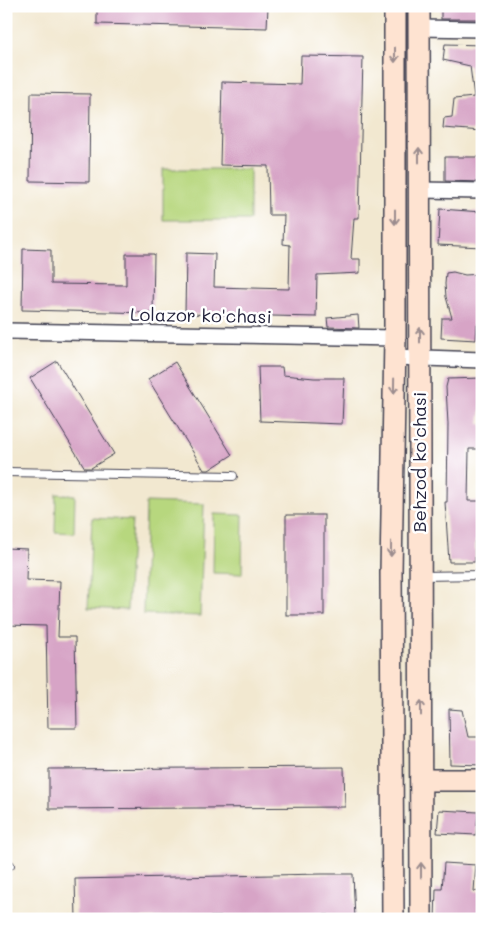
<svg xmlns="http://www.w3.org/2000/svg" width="488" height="925" font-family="Mali,sans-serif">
<rect width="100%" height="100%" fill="#fff"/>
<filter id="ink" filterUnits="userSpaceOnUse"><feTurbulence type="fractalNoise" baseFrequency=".02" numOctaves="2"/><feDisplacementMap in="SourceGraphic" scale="10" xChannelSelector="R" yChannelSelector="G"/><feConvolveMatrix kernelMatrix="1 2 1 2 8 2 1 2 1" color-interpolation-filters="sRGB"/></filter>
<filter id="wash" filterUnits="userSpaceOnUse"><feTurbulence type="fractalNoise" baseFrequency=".0096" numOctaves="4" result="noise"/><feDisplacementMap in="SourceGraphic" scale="20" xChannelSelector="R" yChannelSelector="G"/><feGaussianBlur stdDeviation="1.12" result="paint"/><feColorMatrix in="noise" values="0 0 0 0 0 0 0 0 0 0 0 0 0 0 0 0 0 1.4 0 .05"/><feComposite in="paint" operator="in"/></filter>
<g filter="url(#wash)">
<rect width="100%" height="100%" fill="#f2e8d0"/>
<g fill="#b7d77e" stroke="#6c7c5c">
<rect x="163" y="169" width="87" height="51"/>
<path d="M56,494L75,495L74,533L55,532Z"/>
<path d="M146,502L204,504L200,616L143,614Z"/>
<path d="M214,514L243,515L242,574L213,573Z"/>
<path d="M92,518L132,520L127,610L88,608Z"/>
</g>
<g id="blocks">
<g fill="#d7a4c6">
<path d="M97,6H268L267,28L97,24Z"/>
<rect x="441" y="6" width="41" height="13"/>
<path d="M445,44L482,45V131L443,128L444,118L452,117L454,99L474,97L470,66L443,60Z"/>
<path d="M301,56L363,57L359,218H354L351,259H360V273L317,275L316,317L185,314L186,253L215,254L214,287L289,289L290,245L283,244L284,215H269L268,166L220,165L222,82L300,84Z"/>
<path d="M31,93L90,94L89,182L30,181Z"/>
<path d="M445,157H482V182L445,181Z"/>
<path d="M440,209L482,212V247L438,245Z"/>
<path d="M23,249L51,250V284L126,285V254H154L153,313L22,310Z"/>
<path d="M453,272L465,275L482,274V324H477L476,340L441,338L442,318H452L446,297L445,284L446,273Z"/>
<path d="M358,315L359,328L328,327L327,318Z"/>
<path d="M57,361L114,454L91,468H85L30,378Z"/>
<path d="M175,362L232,455L209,470H204L148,379Z"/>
<path d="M258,367H282L283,375L314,378H344L342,424L260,421Z"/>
<path d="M482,378V401L479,424H482V449H469L468,501H482V541H475V562H449L445,502H447L448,424L446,387L448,379Z"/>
<rect x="286" y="515" width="38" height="100"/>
<path d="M6,548L27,549L26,580L60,581L58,637H75L77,728H48L46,626L6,625Z"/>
<path d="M449,709L462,710L468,737H482V765L450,764Z"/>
<path d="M344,767L345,807L49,809V769Z"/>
<path d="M439,810L478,812L476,835L437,833Z"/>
<path d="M444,863L476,865L474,891L481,892L480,919H435L436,889H442Z"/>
<path d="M322,874H353L355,919H330L329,915L76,919L75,879Z"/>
</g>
</g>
</g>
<g filter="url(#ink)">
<use href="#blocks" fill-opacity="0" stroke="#414051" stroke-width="1"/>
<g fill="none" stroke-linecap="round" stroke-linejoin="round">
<g stroke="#414051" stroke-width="10">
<g id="lane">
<path d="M6,472L233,476"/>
<path d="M421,576L482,575"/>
<path d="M6,865H10"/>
</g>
</g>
<g stroke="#414051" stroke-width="18">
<g id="street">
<path d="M418,28L482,29"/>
<path d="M419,190L482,191"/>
<path d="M6,331L395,338"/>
<path d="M395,357L482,360"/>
</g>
</g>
<g stroke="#414051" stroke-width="24">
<g id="secondary">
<path d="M419,6L421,919"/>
<path d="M421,780H482"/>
<path d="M393,919L391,573L395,338V6"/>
</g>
</g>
<use href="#lane" stroke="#fff" stroke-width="8"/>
<use href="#street" stroke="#fff" stroke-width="15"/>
<use href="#secondary" stroke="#fee3d1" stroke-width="21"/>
</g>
<defs><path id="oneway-shaft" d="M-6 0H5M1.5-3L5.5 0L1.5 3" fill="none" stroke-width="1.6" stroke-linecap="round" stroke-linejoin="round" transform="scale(1.25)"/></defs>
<g stroke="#9b8c8e">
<use href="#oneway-shaft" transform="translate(395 55) rotate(90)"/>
<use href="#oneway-shaft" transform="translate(419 155) rotate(-90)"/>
<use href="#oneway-shaft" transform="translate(395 217) rotate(90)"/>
<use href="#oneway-shaft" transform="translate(420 335) rotate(-90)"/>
<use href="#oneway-shaft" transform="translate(394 386) rotate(91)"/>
<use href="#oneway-shaft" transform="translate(391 549) rotate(91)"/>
<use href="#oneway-shaft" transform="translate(421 708) rotate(-90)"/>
<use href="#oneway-shaft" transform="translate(421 870) rotate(-90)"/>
</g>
</g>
<g text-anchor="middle" stroke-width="5" stroke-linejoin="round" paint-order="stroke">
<g font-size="18" fill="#22223b" stroke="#fff">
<text transform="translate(201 316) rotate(1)" y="6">Lolazor ko'chasi</text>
<text transform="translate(420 462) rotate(-90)" y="6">Behzod ko'chasi</text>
</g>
</g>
<rect width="488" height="925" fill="none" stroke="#fff" stroke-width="25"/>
</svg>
